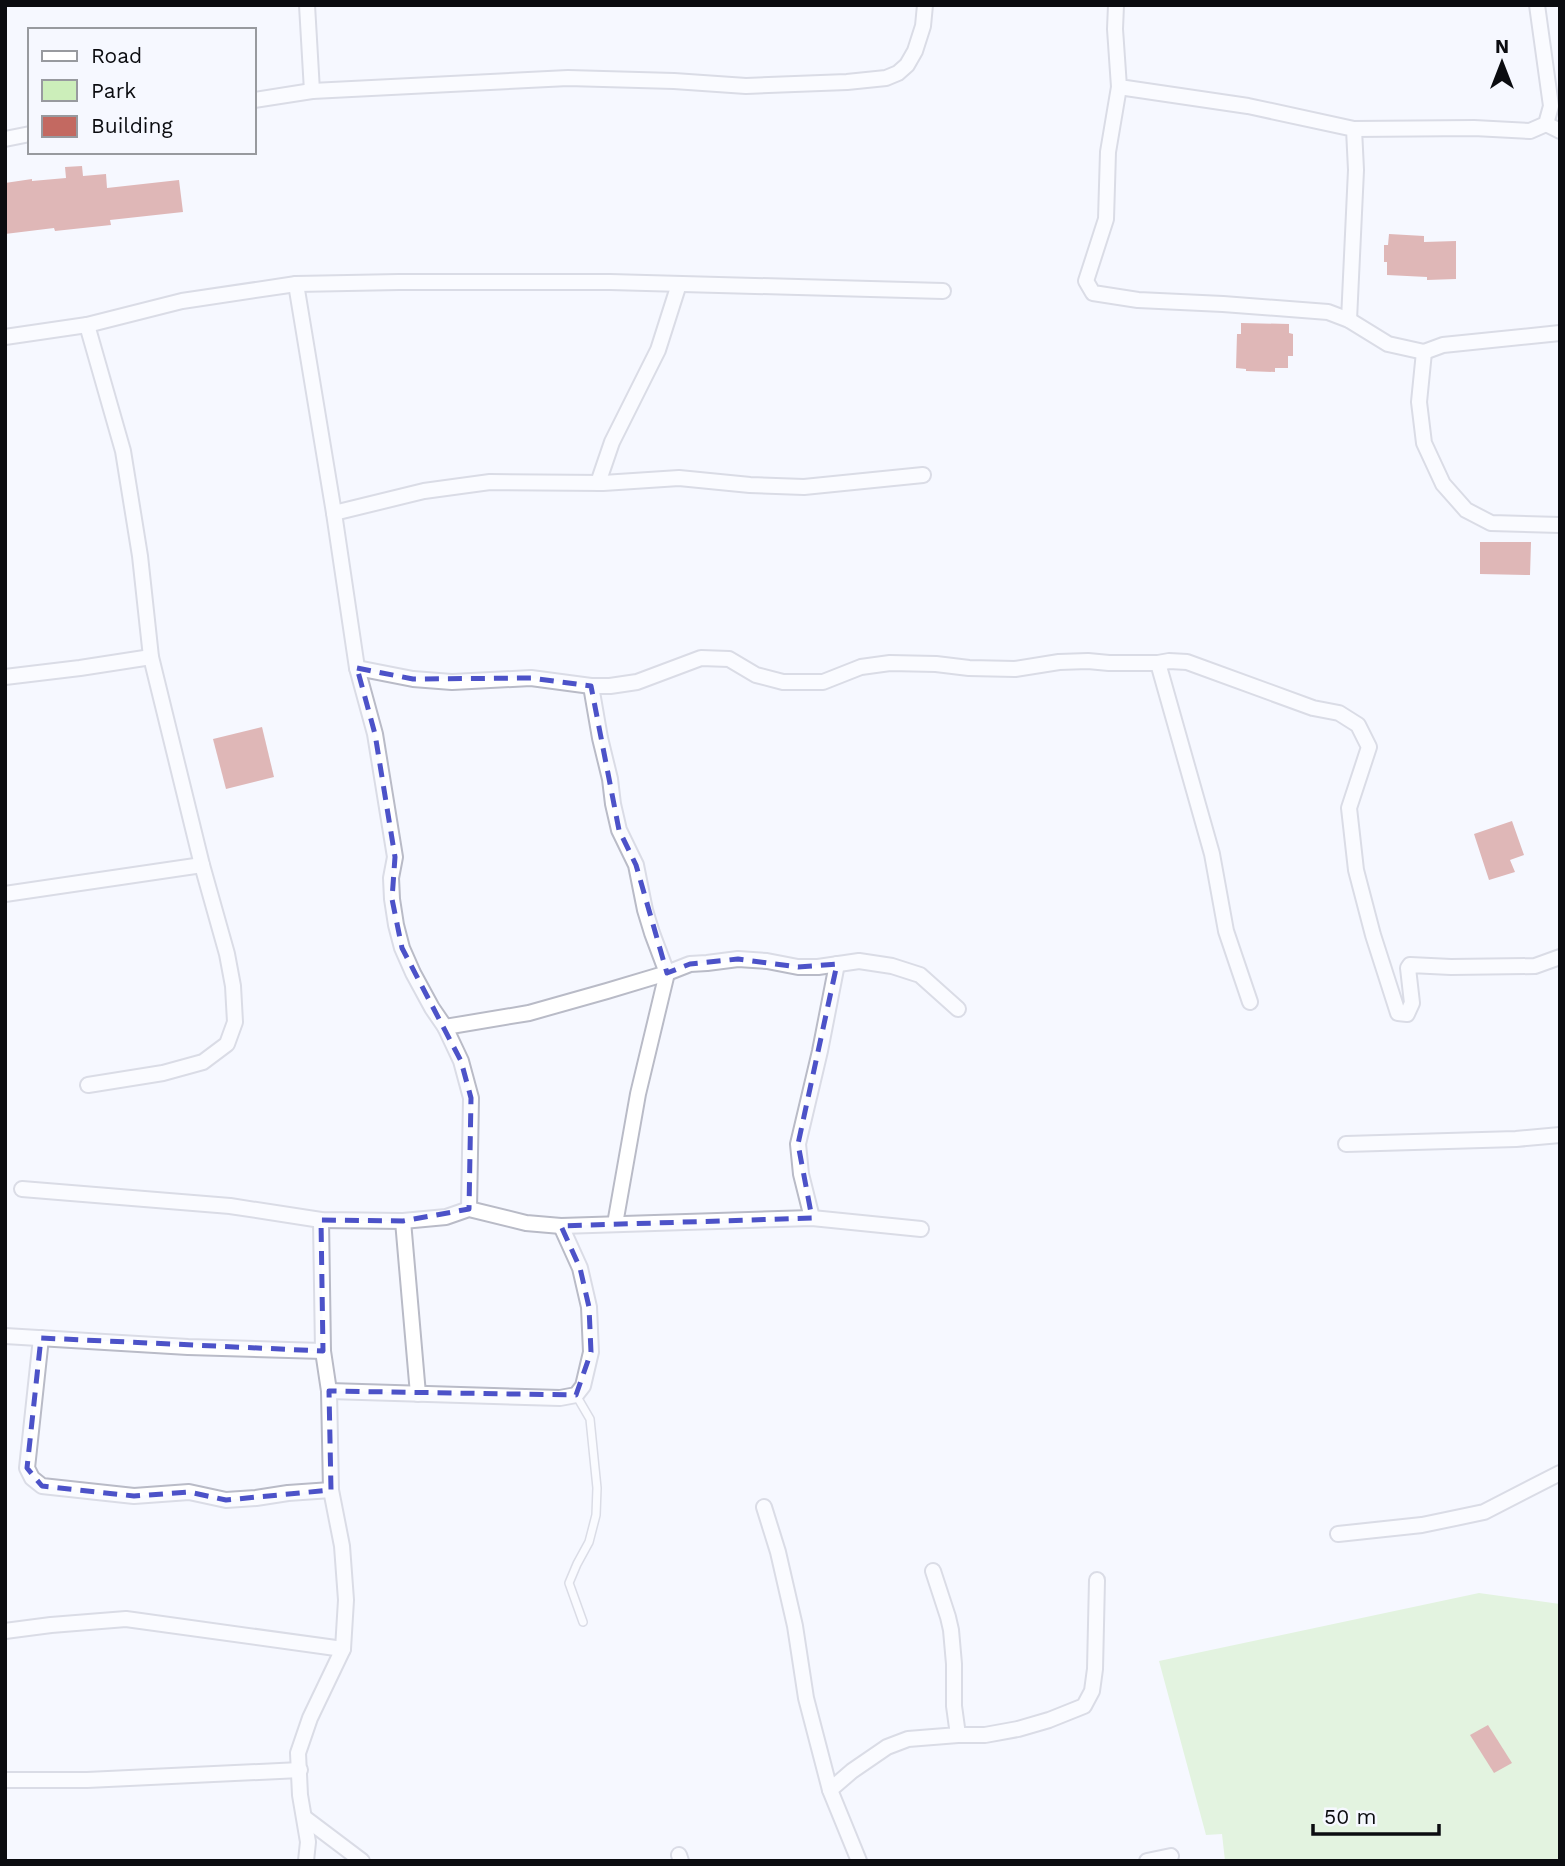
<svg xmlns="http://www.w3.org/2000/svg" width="1565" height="1866" font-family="'Work Sans',sans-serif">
<rect width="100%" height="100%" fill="#f6f8ff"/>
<path fill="#cceeba" d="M1479,1593L1560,1604V1861H1225L1222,1834L1206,1835L1159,1661Z"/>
<g fill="#c36961">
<path d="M82,166L83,176L106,174L107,188L179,180L183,212L110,220L111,225L55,231L54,228L5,234V183L32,179V181L66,178L65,167Z"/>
<path d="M1389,234L1424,236V242L1456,241V279L1427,280V277L1387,275V262H1384V245H1388Z"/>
<path d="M1241,323L1289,324V333L1293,334V356H1288V368H1275V372L1246,371V369L1236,368L1237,334H1241Z"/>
<path d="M1480,542H1531L1530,575L1480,574Z"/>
<path d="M262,727L274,777L226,789L213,739Z"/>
<path d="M1512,821L1524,855L1510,860L1515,872L1489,880L1474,834Z"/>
<path d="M1488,1725L1512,1763L1494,1773L1470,1735Z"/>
</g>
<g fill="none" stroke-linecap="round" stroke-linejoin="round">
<g stroke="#b9bbc7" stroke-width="10">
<path id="lane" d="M576,1395L590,1419L597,1488L596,1515L589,1542L577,1564L569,1583L583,1622"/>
</g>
<g stroke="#b9bbc7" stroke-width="18">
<g id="street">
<path d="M307,5L312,91"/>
<path d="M1116,5L1115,29L1119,87L1248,106L1354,129L1356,170L1349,320"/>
<path d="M1119,87L1108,152L1106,219L1086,281L1093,293L1138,300L1223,304L1328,312L1349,320L1388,344L1424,352L1443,345L1560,333"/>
<path d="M254,100L312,91L568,78L674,81L746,86L847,82L886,78L898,73L907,65L915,51L923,26L925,5"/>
<path d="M1546,124L1560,131"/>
<path d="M1354,129L1474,128L1530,131L1546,124L1551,106L1537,5"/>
<path d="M5,139L30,134"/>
<path d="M296,284L334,513L357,668L375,734L395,857L391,878L392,899L396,925L402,948L413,973L432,1008L445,1027L461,1061L471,1098L469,1209"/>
<path d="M87,325L123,451L140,556L151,657L202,865L227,954L233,986L235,1022L227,1044L203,1062L163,1073L88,1085"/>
<path d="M5,337L87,325L182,301L296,284L399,282H610L943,291"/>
<path d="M1424,352L1419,402L1424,443L1443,484L1466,510L1491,523L1560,525"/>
<path d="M598,483L612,442L658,350L679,284"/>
<path d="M334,513L424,491L490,482L603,483L679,478L750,485L804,487L923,475"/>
<path d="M1158,663L1212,854L1226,931L1250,1002"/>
<path d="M357,668L413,679L452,682L531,678L591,686H610L637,682L701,658L729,659L756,675L783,682H823L861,667L890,663L936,664L969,668L1015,669L1059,662L1088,661L1109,663H1158L1169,661L1187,662L1313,708L1339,713L1358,725L1369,747L1349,808L1356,870L1373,935L1398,1013L1407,1014L1412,1003L1408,968L1410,965L1451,967L1535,966L1560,957"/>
<path d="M5,677L80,668L151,657"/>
<path d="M591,686L600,738L610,779L613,804L619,830L636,865L645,910L652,933L667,973L690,964L707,963L738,959L767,961L798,967H818L859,961L892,966L920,975L958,1009"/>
<path d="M5,894L202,865"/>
<path d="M445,1027L529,1013L607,991L667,973"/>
<path d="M1346,1144L1516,1139L1560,1135"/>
<path d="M22,1189L230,1206L321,1220L403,1221L446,1217L469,1209L526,1223L561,1226L812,1218L921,1229"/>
<path d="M812,1218L801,1174L798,1144L820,1051L837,964"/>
<path d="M403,1221L418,1394"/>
<path d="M615,1224L638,1094L667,973"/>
<path d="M5,1336L188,1347L323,1351"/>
<path d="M41,1338L27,1468L32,1478L42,1486L134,1496L189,1492L226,1500L256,1498L288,1493L331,1490"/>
<path d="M329,1391L560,1398L576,1395L583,1386L591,1352L589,1307L580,1268L561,1226"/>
<path d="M764,1507L778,1552L795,1626L806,1698L830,1790"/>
<path d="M1338,1534L1422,1525L1484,1512L1560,1473"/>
<path d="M5,1631L51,1625L126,1619L343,1649"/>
<path d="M958,1735H985L1018,1729L1049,1720L1084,1706L1092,1691L1095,1669L1097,1580"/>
<path d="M5,1780H87L300,1770"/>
<path d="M305,1818L362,1861"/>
<path d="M679,1855L681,1861"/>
<path d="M306,1861L308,1842L300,1795L298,1753L310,1718L343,1649L346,1600L342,1546L331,1490L329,1391L323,1351L321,1220"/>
<path d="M859,1861L830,1790L852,1771L887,1747L908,1739L958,1735L954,1706V1664L951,1630L948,1617L933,1571"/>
<path d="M1147,1861L1171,1856"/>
</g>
</g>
<use href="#lane" stroke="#fff" stroke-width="7"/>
<use href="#street" stroke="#fff" stroke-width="14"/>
</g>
<path d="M0 0H1565V1866H0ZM357,668L413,679L531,678L591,686L619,830L636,865L667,973L690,964L738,959L798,967L837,964L798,1144L812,1218L561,1226L580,1268L589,1307L591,1352L576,1395L329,1391L331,1490L226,1500L189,1492L134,1496L42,1486L27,1468L41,1338L323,1351L321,1220L403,1221L469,1209L471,1098L461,1061L402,948L392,899L395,857L375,734Z" fill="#f6f8ff" fill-opacity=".55" fill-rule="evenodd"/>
<path fill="none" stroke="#4c52c8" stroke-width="5" stroke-dasharray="14 9" stroke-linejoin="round" d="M357,668L413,679L531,678L591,686L619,830L636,865L667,973L690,964L738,959L798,967L837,964L798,1144L812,1218L561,1226L580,1268L589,1307L591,1352L576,1395L329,1391L331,1490L226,1500L189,1492L134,1496L42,1486L27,1468L41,1338L323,1351L321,1220L403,1221L469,1209L471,1098L461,1061L402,948L392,899L395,857L375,734Z"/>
<rect width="1565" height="1866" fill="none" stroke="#0b0c10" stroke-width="14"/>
<rect x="28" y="28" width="228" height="126" fill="#f6f8ff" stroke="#989a9f" stroke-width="2"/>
<rect x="42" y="51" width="35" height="10" fill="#ffffff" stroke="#989a9f" stroke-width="2"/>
<text x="91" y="63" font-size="21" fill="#0b0c10">Road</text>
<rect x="42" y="80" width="35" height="21" fill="#cceeba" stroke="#989a9f" stroke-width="2"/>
<text x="91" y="98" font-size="21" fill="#0b0c10">Park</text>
<rect x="42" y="116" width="35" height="21" fill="#c36961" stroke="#989a9f" stroke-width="2"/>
<text x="91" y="133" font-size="21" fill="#0b0c10">Building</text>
<g transform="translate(1502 63)" stroke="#f6f8ff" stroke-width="5" paint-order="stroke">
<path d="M0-5L12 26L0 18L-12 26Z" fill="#0b0c10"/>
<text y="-10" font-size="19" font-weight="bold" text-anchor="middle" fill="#0b0c10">N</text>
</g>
<path d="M1313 1824v10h126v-10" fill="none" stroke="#0b0c10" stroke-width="3.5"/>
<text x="1324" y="1824" font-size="21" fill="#0b0c10" stroke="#f6f8ff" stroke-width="5" paint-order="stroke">50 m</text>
</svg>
